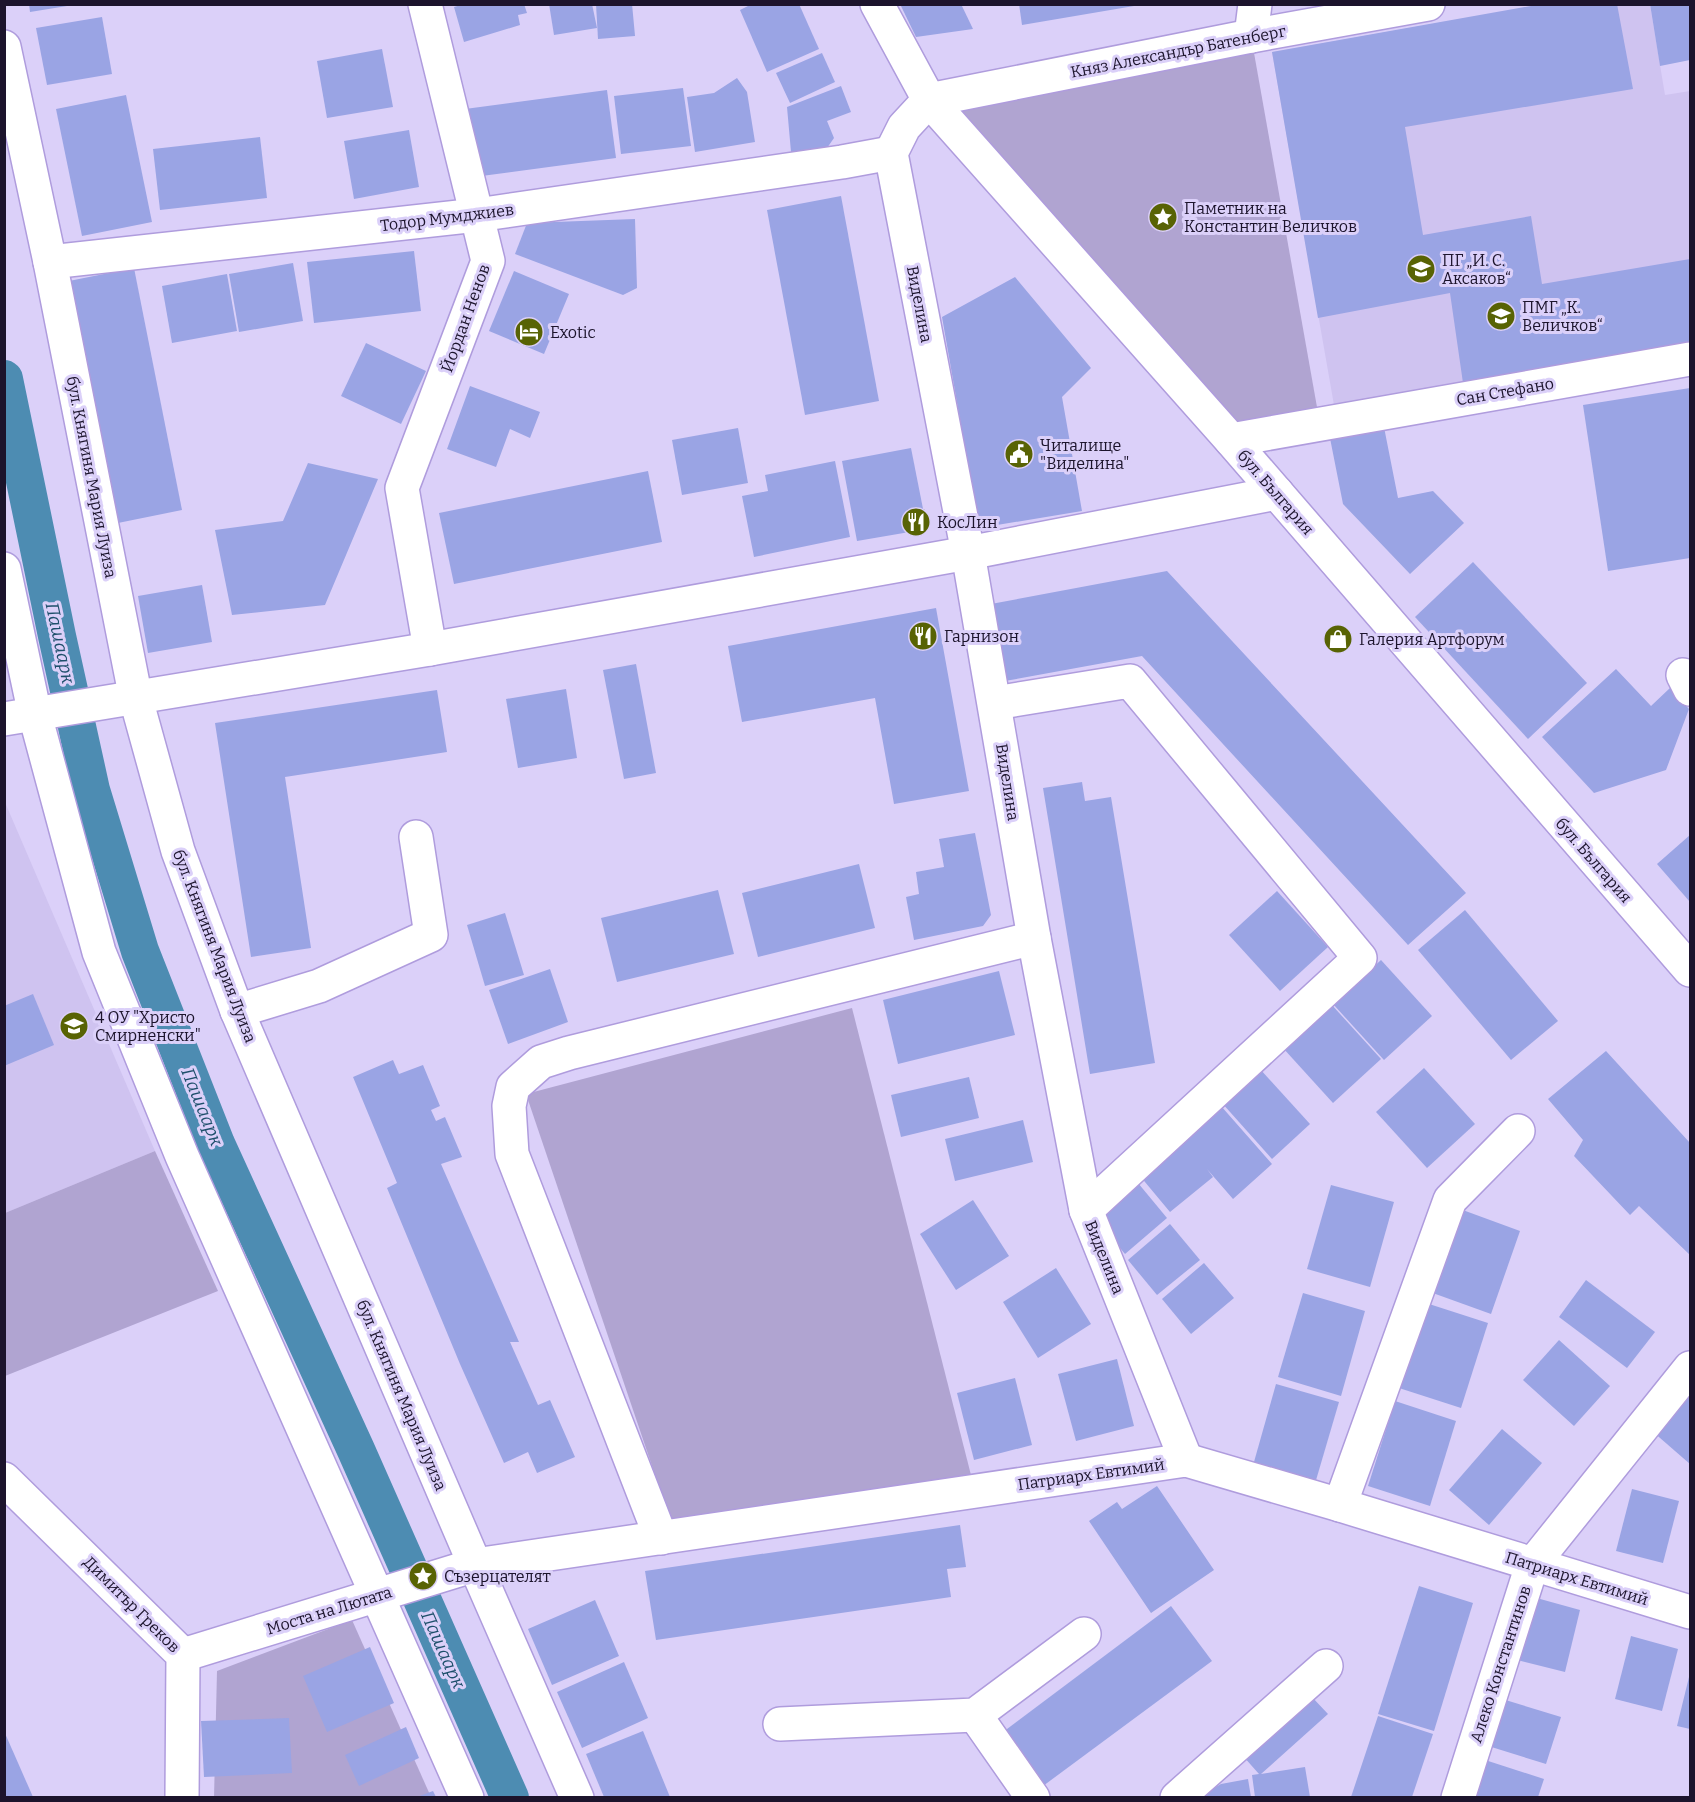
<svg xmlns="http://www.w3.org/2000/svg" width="1695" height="1802" font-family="Bitter,serif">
<rect width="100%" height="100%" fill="#dbd0f9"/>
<g fill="#cfc3f0">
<path d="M1542,5H1650L1665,95L1690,91V343L1334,405L1272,52Z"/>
<path d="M4,800L155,1151L5,1213V1006Z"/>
</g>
<g fill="#b0a4d1">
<path d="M1251,36L1320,424L1231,440L929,100Z"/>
<path d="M852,1008L972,1479L671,1522L526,1094Z"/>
<path d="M155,1151L218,1291L5,1376V1213Z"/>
<path d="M352,1620L431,1797L214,1798L217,1671Z"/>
</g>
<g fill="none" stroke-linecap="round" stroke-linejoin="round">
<path stroke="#4d8cb2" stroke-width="38" d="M4,379L57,636L91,790L140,951L216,1144L356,1450L510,1798"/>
</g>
<g fill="#9aa4e4">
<path d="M29,4H67V6L30,12Z"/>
<path d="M464,4H524L527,13L518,15L520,25L464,42L454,7Z"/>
<path d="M549,4H592L597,28L554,35Z"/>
<path d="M596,4H632L635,36L598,39Z"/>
<path d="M752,4H799L819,49L767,72L740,10Z"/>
<path d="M900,4H961L973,29L916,37Z"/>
<path d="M1019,4H1134V6L1022,25Z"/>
<path d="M1542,4H1617L1633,89L1405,127L1423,235L1531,216L1542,284L1690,259V343L1463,383L1450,293L1318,318L1272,52Z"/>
<path d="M1650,4H1690V60L1660,66Z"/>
<path d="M102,17L112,74L47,85L36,28Z"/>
<path d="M382,49L393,107L327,118L317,61Z"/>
<path d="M822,53L835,82L790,103L776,73Z"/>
<path d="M737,78L747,92L755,142L695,152L687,97L714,93Z"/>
<path d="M841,86L851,112L827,121L834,138L827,148L791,152L787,107Z"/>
<path d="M683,88L691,146L621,154L614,96Z"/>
<path d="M607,90L616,158L474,177L465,109Z"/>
<path d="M126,95L152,222L82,236L56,109Z"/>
<path d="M409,130L419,187L354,199L344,141Z"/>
<path d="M260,137L267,198L160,210L153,149Z"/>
<path d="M841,196L879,401L805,415L767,210Z"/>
<path d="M635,219L637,288L623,295L515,254L527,223Z"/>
<path d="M414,251L421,311L314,323L307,262Z"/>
<path d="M293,263L303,321L239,332L229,274Z"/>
<path d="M134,268L182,510L113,524L64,282Z"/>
<path d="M514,271L569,294L544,354L489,331Z"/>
<path d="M227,274L237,331L172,343L162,286Z"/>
<path d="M1015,277L1091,368L1062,397L1082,511L979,528L942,317Z"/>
<path d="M366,343L426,371L401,424L341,396Z"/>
<path d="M470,386L540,412L530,438L510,429L496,467L447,449Z"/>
<path d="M1690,388V558L1608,571L1583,405Z"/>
<path d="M1382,417L1398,498L1433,491L1464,523L1410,574L1343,504L1328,428Z"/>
<path d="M738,428L748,483L682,495L672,440Z"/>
<path d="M911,448L927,529L857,541L842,461Z"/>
<path d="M835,461L850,537L754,557L742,496L768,491L765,475Z"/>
<path d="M308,463L378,479L325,605L232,615L215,530L283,521Z"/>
<path d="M648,471L662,542L454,584L439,513Z"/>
<path d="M1473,562L1587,683L1528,739L1415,617Z"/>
<path d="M1167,571L1466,893L1408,945L1142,656L1005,681L991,604Z"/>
<path d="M202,585L212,642L148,653L138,596Z"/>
<path d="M936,608L969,791L894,804L875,698L742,722L728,646Z"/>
<path d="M636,664L656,773L624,779L603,670Z"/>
<path d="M1616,669L1651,706L1670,688L1689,709L1666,770L1594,793L1542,737Z"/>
<path d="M566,689L577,758L518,768L506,699Z"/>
<path d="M437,690L447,752L285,777L311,948L251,957L215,723Z"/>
<path d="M1082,782L1085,801L1111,797L1155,1063L1090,1074L1043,788Z"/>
<path d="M975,833L991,915L983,926L914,940L906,897L919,894L916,872L944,867L939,839Z"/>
<path d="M1690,835V902L1657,864Z"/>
<path d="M859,864L875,928L758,957L742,893Z"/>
<path d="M718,890L734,954L617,982L601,918Z"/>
<path d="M1277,891L1328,947L1280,991L1229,935Z"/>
<path d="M1465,910L1558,1021L1511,1060L1418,950Z"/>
<path d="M505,913L524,975L485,986L467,925Z"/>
<path d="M1381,960L1432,1016L1384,1060L1333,1004Z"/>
<path d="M550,969L568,1022L508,1044L489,990Z"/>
<path d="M999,971L1015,1035L898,1064L883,1000Z"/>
<path d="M33,994L54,1045L4,1066V1006Z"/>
<path d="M1331,1004L1381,1059L1333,1103L1283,1048Z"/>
<path d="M1606,1051L1690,1143V1255L1639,1206L1630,1215L1574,1156L1583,1140L1548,1099Z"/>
<path d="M393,1060L399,1074L423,1065L440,1106L431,1110L436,1121L445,1117L462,1157L441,1164L519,1342H510L538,1405L550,1400L575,1457L537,1473L528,1452L504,1463L460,1364L387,1188L397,1183L353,1077Z"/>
<path d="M1424,1068L1475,1124L1427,1168L1376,1112Z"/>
<path d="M1260,1069L1310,1124L1272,1159L1222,1103Z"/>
<path d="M969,1077L979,1118L901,1137L891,1095Z"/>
<path d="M1221,1106L1272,1164L1233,1199L1207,1169L1213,1177L1170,1212L1140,1176Z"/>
<path d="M1023,1120L1033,1162L955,1181L945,1139Z"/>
<path d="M1138,1183L1167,1218L1125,1254L1095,1218Z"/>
<path d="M1331,1185L1394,1202L1370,1287L1307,1269Z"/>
<path d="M973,1200L1009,1256L956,1290L920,1234Z"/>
<path d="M1460,1209L1520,1231L1491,1314L1430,1292Z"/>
<path d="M1170,1224L1200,1260L1157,1295L1128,1260Z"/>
<path d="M1204,1263L1234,1298L1191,1334L1162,1299Z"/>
<path d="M1056,1268L1091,1324L1038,1358L1003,1302Z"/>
<path d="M1586,1280L1655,1332L1627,1368L1559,1317Z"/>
<path d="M1303,1293L1365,1311L1341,1396L1278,1377Z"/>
<path d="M1426,1303L1488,1323L1461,1408L1399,1388Z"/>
<path d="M1559,1340L1610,1386L1574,1426L1523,1380Z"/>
<path d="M1117,1359L1134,1426L1076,1441L1058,1374Z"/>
<path d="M1015,1378L1032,1445L974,1460L957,1393Z"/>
<path d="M1276,1384L1339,1402L1314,1487L1252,1469Z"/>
<path d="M1690,1385V1464L1652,1431Z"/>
<path d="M1395,1401L1456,1421L1430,1506L1368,1486Z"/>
<path d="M1502,1429L1542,1463L1489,1525L1449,1490Z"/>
<path d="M1157,1486L1214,1570L1151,1613L1089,1521L1117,1502L1122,1509Z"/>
<path d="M1632,1489L1679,1501L1663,1563L1616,1551Z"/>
<path d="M960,1525L966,1567L947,1569L951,1597L656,1640L645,1571Z"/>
<path d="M1419,1586L1473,1603L1434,1731L1378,1714Z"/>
<path d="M1533,1597L1580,1610L1565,1672L1517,1660Z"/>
<path d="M595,1600L619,1656L552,1685L528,1629Z"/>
<path d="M1171,1606L1212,1661L1043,1786L1003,1732Z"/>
<path d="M1631,1636L1678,1649L1662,1711L1615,1699Z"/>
<path d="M370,1647L394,1703L327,1732L303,1676Z"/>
<path d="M624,1662L648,1718L582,1748L557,1692Z"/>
<path d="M1690,1673V1729L1677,1726Z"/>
<path d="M1311,1696L1328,1714L1261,1774L1305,1767L1310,1797H1255L1252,1775L1259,1774L1243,1756Z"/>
<path d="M1499,1698L1561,1717L1546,1764L1485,1745Z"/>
<path d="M1378,1716L1433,1734L1412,1797H1351Z"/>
<path d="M289,1718L292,1773L204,1777L201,1721Z"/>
<path d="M406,1727L419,1758L359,1786L345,1755Z"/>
<path d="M4,1731L33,1797H4Z"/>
<path d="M643,1731L670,1797H604L586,1754Z"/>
<path d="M1482,1759L1544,1779L1538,1797H1470Z"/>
<path d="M1248,1779L1251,1797H1198L1221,1784Z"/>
<path d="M433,1791L436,1797H417Z"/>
</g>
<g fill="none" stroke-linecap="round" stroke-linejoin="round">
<g stroke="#af9cdd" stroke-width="36">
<g id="minor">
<path d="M425,4L488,261L402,488L430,649"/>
<path d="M877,4L929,100L1231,440L1690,970"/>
<path d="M1251,36L1255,4"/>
<path d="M4,47L50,262L136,699L178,851L237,1011L475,1565L577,1798"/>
<path d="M50,262L477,215L842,162L891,153"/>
<path d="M1231,440L1690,359"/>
<path d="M4,569L35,715L99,952L182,1156L467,1798"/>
<path d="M1683,675L1690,689"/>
<path d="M995,703L1130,681L1360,958L1086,1210"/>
<path d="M4,719L430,649L968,553L1277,493"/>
<path d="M237,1011L319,986L431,935L416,837"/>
<path d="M1186,1460L1086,1210L1034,938L968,553L891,153L904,127L929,100L1251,36L1428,4"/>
<path d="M4,1479L183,1655L182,1798"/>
<path d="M1340,1505L1450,1200L1518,1131"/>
<path d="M661,1538L512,1154L509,1106L513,1087L541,1062L569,1053L1034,938"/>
<path d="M183,1655L475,1565L1186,1460L1340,1505L1690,1612"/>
<path d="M975,1715L1033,1798"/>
<path d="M780,1724L975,1715L1084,1634"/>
<path d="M1177,1798L1326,1666"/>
<path d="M1458,1798L1532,1565L1690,1368"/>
</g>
</g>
<use href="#minor" stroke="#fff" stroke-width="33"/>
</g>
<defs>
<g id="sight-disc" transform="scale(1.5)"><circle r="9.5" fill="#586304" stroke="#dbd0f9"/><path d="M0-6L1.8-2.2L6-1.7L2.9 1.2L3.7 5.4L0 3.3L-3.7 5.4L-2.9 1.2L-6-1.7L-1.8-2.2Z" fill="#fff"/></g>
<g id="school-disc" transform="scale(1.5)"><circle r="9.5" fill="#586304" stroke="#dbd0f9"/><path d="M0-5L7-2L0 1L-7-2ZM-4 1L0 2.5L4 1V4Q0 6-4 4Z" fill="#fff"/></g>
<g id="hotel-disc" transform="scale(1.5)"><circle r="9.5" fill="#586304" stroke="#dbd0f9"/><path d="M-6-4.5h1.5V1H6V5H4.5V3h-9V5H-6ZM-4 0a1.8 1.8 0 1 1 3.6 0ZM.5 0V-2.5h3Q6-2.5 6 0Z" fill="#fff"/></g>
<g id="civic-disc" transform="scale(1.5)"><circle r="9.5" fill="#586304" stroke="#dbd0f9"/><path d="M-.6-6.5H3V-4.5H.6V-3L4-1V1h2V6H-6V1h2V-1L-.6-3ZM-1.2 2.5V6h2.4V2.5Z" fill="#fff"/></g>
<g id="restaurant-disc" transform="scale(1.5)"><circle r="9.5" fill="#586304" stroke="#dbd0f9"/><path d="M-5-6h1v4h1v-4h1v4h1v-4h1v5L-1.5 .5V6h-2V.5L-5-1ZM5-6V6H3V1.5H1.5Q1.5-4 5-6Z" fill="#fff"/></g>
<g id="shop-disc" transform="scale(1.5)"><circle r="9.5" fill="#586304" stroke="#dbd0f9"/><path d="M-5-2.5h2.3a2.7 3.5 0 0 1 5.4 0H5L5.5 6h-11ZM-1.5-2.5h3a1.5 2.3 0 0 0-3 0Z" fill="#fff"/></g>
</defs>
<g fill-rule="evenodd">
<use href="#sight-disc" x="1163" y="217"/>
<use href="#school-disc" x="1421" y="269"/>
<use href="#school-disc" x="1501" y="316"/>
<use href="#hotel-disc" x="529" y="332"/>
<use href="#civic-disc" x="1019" y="454"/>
<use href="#restaurant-disc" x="916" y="522"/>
<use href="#restaurant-disc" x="923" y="636"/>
<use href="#shop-disc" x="1338" y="639"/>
<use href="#school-disc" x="74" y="1026"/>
<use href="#sight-disc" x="423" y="1576"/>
</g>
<g text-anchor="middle" stroke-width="6" stroke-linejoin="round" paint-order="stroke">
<g font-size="16" fill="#1c142c" stroke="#dbd0f9">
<text transform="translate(1178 51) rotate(-11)" y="6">Княз Александър Батенберг</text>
<text transform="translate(447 217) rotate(-7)" y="6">Тодор Мумджиев</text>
<text transform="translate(920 304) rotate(79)" y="6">Виделина</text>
<text transform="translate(465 318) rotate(-70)" y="6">Йордан Ненов</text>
<text transform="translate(1505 391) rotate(-10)" y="6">Сан Стефано</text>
<text transform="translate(92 477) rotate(79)" y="6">бул. Княгиня Мария Луиза</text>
<text transform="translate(1276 492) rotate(49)" y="6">бул. България</text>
<text transform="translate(1008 782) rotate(81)" y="6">Виделина</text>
<text transform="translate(1594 860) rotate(49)" y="6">бул. България</text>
<text transform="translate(215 946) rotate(69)" y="6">бул. Княгиня Мария Луиза</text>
<text transform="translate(1105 1257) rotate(68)" y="6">Виделина</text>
<text transform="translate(402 1395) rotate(67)" y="6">бул. Княгиня Мария Луиза</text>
<text transform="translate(1091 1474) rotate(-8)" y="6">Патриарх Евтимий</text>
<text transform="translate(1577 1578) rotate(17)" y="6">Патриарх Евтимий</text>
<text transform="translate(132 1604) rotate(45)" y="6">Димитър Греков</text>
<text transform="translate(329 1610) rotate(-17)" y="6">Моста на Лютата</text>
<text transform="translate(1500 1664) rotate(-72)" y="6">Алеко Константинов</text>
</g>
<g font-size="16" fill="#1c142c" stroke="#dbd0f9" text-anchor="start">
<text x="1184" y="214">Паметник на<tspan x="1184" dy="18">Константин Величков</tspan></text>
<text x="1442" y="266">ПГ „И. С.<tspan x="1442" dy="18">Аксаков“</tspan></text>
<text x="1522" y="313">ПМГ „К.<tspan x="1522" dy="18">Величков“</tspan></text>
<text x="550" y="338">Exotic</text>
<text x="1040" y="451">Читалище<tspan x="1040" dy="18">"Виделина"</tspan></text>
<text x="937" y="528">КосЛин</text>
<text x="944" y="642">Гарнизон</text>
<text x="1359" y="645">Галерия Артфорум</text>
<text x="95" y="1023">4 ОУ "Христо<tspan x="95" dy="18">Смирненски"</tspan></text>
<text x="444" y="1582">Съзерцателят</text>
</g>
<g font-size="18" font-style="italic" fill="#1e4f6b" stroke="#dbd0f9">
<text transform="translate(60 643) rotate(78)" y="6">Пашаарк</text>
<text transform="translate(202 1107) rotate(68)" y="6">Пашаарк</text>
<text transform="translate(443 1650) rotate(66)" y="6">Пашаарк</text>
</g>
</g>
<rect width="1695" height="1802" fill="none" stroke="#1c142c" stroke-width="12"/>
</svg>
